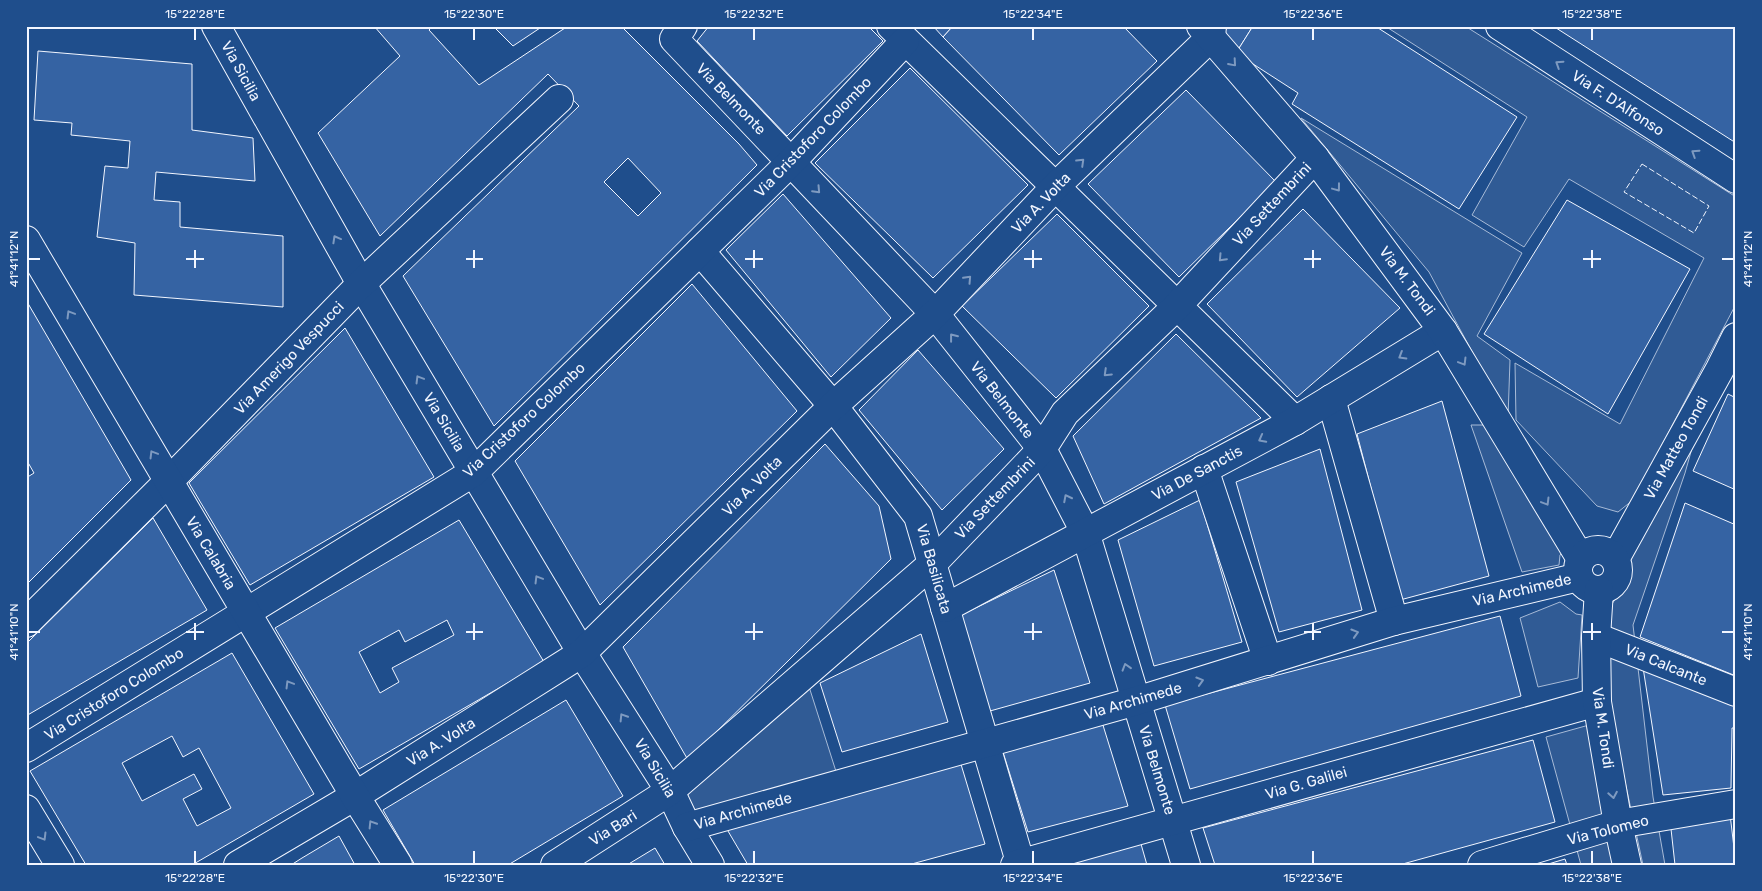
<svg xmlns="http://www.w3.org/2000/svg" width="1762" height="891" font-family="Rubik,sans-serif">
<rect width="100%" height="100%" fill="#1f4e8c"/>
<g fill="#305b95" stroke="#a8bbd7">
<path d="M1385,26H1465L1736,197V304L1633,500L1618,512L1597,506L1516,420L1515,363L1620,424L1704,258L1569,179L1524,247L1472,215L1527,117Z"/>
<path d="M1301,118L1522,253L1477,336L1510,360L1508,418L1429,272Z"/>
<path d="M1471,425H1485L1564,551L1560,555L1559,565L1522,572Z"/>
<path d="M1696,434L1685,473L1633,625L1653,797L1665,865H1643L1607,698L1611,606L1618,594L1627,585L1630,574L1627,557Z"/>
<path d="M1560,602L1576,614L1582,615L1578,678L1538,687L1520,618Z"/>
<path d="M805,674L840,784L687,827L671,791Z"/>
<path d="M1589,725L1617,865H1581L1546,737Z"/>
</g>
<g fill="#3563a3" stroke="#f2f6ff" fill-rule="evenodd">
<path d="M374,26H433L429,30L479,85L568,26H621L739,144L757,165L494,426L403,276L579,106L548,74L380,236L318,133L400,56ZM628,158L661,193L638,216L604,182Z"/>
<path d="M493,26H543L513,46Z"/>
<path d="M709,26H868L883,41L787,136L697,41Z"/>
<path d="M933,26H953L943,37Z"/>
<path d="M953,26H1123L1157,61L1059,155L943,37Z"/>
<path d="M1228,26H1253L1236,53L1218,42Z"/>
<path d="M1253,26H1375L1517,117L1459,209L1292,104L1298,93L1236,53Z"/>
<path d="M1553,26H1731L1736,31V143Z"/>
<path d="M38,51L192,64V130L253,138L255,181L156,172L154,200L180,202V227L283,236V307L134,295L135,243L97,237L105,166L128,168L130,141L71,135L72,123L34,120Z"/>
<path d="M910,68L1028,185L933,278L815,163Z"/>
<path d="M1186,90L1276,182L1179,277L1088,184Z"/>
<path d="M783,194L891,318L831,377L726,250Z"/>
<path d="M1567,200L1690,269L1608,414L1484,334Z"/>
<path d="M1303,209L1400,308L1297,397L1207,304Z"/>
<path d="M1057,214L1149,306L1056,398L962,306Z"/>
<path d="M692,284L797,411L600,605L515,461Z"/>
<path d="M26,300L131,480L26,585V478L34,473L26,459Z"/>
<path d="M345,328L434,477L250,585L189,483Z"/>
<path d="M1176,334L1261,418L1104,504L1073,436Z"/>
<path d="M918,350L1004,449L942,510L859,410Z"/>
<path d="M1728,394L1736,398V490L1693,471Z"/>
<path d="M1442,401L1489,576L1400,600L1357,434Z"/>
<path d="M825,444L879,506L891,559L688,760L623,647Z"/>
<path d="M1320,449L1362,610L1279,632L1236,482Z"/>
<path d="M1200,500L1242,642L1154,666L1118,540Z"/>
<path d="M1685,503L1736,525V676L1640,637Z"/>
<path d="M153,518L207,610L26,716V644Z"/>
<path d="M459,520L544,662L359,769L275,628ZM447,620L454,635L392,668L399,682L380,693L359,652L399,630L405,642Z"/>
<path d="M1054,570L1090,683L990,711L961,615Z"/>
<path d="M1500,616L1521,696L1190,789L1165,705Z"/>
<path d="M921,634L948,722L842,752L820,683Z"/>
<path d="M232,653L314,794L192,865H86L30,771ZM172,736L183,757L199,748L231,808L197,826L183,799L202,789L194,774L142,801L122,763Z"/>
<path d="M1642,661L1736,701V728H1732L1731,788L1663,795Z"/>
<path d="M566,700L623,796L508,865H415L383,810Z"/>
<path d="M1102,722L1128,806L1028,832L1002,749Z"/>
<path d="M1533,740L1555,822L1399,865H1215L1203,828Z"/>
<path d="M960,761L985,844L908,865H748L725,826Z"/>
<path d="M1730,814L1736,865H1675L1670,820Z"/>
<path d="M339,836L355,865H291L302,858Z"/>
<path d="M1141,844L1147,865H1064Z"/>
<path d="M655,848L665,865H627Z"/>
<path d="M1565,859L1567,865H1545Z"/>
</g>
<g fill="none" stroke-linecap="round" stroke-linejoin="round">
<g stroke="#f2f6ff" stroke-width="30">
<g id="minor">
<path d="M216,26L355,273L582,653L670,791L687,827L710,865"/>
<path d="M683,26L674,39L935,314L1042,449L1085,532L1186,865"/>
<path d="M891,26L1295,421"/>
<path d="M700,251L833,406L918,516L1021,865"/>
<path d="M1331,399L1394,621"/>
<path d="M1204,469L1268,661"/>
<path d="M1615,559L1720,369L1736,337"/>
<path d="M945,608L1295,421L1443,331"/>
<path d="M26,623L169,481L361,284L559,99"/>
<path d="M1596,637L1736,692"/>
<path d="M26,748L474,472L791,162L905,41"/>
<path d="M687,827L1136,701L1394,621L1579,577"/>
<path d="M238,865L355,796L582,653L833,406L935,314L1055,187L1211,37L1212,26"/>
<path d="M555,865L670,791L932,564L1042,449L1065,413L1177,306L1315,158"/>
<path d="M1015,865L1597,702"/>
<path d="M1482,865L1618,824L1736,804"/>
</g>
</g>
<g stroke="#f2f6ff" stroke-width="30">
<g id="tertiary">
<path d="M1201,26L1315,158L1443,331L1581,559"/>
<path d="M1500,26L1736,179"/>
<path d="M26,240L355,796L398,865"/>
<circle cx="1598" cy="570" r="20"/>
<path d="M1599,590L1596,637L1597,702L1618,824L1627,865"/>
<path d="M26,809L60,865"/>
</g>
</g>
<use href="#minor" stroke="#1f4e8c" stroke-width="28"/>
<use href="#tertiary" stroke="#1f4e8c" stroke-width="28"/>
<path stroke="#f2f6ff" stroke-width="1" stroke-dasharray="6 2.5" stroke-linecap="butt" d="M1642,164L1709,206L1694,233L1624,192Z"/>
</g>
<defs><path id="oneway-chevron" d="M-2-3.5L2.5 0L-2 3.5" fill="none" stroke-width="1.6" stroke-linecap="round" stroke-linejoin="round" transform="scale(1.25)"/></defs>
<g stroke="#7e9ac0">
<use href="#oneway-chevron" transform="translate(1233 63) rotate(49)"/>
<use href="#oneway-chevron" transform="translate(1559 64) rotate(-147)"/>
<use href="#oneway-chevron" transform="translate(1695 153) rotate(-147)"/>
<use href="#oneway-chevron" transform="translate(1081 162) rotate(-44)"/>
<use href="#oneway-chevron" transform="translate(1337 188) rotate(53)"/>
<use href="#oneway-chevron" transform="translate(817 190) rotate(47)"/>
<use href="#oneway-chevron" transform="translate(336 239) rotate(-119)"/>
<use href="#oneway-chevron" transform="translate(1222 258) rotate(133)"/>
<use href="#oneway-chevron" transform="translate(968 279) rotate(-47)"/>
<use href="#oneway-chevron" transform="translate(70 314) rotate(-121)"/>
<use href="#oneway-chevron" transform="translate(953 337) rotate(-128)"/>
<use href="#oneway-chevron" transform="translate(1402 356) rotate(149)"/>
<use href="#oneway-chevron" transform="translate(1463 362) rotate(59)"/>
<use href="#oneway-chevron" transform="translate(1107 373) rotate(136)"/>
<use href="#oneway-chevron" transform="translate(419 379) rotate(-121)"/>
<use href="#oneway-chevron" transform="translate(1262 439) rotate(152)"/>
<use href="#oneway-chevron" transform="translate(153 454) rotate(-121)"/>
<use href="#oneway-chevron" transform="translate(1067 498) rotate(-117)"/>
<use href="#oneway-chevron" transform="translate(1546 502) rotate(59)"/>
<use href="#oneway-chevron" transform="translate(538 579) rotate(-121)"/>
<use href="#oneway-chevron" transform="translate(1355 633) rotate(-17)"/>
<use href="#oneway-chevron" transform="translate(1126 667) rotate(-107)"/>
<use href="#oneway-chevron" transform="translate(1200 681) rotate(-17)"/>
<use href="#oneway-chevron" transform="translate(289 684) rotate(-121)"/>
<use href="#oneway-chevron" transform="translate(623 717) rotate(-122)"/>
<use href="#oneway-chevron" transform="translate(1613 795) rotate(80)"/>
<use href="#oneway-chevron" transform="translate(372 824) rotate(-122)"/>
<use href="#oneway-chevron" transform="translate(43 837) rotate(59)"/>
</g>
<path fill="none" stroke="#f2f6ff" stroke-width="2" d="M195,28V40M474,28V40M754,28V40M1033,28V40M1313,28V40M1592,28V40M195,250V268M474,250V268M754,250V268M1033,250V268M1313,250V268M1592,250V268M28,259H40M186,259H204M466,259H483M745,259H763M1024,259H1042M1304,259H1321M1583,259H1601M1722,259H1734M195,623V640M474,623V640M754,623V640M1033,623V640M1313,623V640M1592,623V640M28,632H40M186,632H204M466,632H483M745,632H763M1024,632H1042M1304,632H1321M1583,632H1601M1722,632H1734M195,851V864M474,851V864M754,851V864M1033,851V864M1313,851V864M1592,851V864"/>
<g text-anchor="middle" stroke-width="4" stroke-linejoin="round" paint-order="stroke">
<g font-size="15" fill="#f2f6ff" stroke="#1f4e8c">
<text transform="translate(241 71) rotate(61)" y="5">Via Sicilia</text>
<text transform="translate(731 99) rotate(46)" y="5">Via Belmonte</text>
<text transform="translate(1618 103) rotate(33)" y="5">Via F. D'Alfonso</text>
<text transform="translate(813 137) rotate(-46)" y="5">Via Cristoforo Colombo</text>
<text transform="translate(1041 203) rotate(-46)" y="5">Via A. Volta</text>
<text transform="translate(1272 204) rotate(-47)" y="5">Via Settembrini</text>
<text transform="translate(1407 281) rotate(53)" y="5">Via M. Tondi</text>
<text transform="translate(289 358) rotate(-46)" y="5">Via Amerigo Vespucci</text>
<text transform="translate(1002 400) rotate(52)" y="5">Via Belmonte</text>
<text transform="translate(524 420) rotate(-43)" y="5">Via Cristoforo Colombo</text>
<text transform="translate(444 422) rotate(59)" y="5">Via Sicilia</text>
<text transform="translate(1676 448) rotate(-61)" y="5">Via Matteo Tondi</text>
<text transform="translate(1197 473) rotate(-28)" y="5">Via De Sanctis</text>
<text transform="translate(752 486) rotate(-45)" y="5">Via A. Volta</text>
<text transform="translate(995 498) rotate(-46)" y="5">Via Settembrini</text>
<text transform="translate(211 553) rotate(59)" y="5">Via Calabria</text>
<text transform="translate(934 569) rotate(74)" y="5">Via Basilicata</text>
<text transform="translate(1522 590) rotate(-13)" y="5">Via Archimede</text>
<text transform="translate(1666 665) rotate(22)" y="5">Via Calcante</text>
<text transform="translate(114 694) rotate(-32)" y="5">Via Cristoforo Colombo</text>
<text transform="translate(1133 701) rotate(-16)" y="5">Via Archimede</text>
<text transform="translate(1603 728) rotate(82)" y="5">Via M. Tondi</text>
<text transform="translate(441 742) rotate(-32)" y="5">Via A. Volta</text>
<text transform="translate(655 768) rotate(59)" y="5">Via Sicilia</text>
<text transform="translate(1157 770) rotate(73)" y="5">Via Belmonte</text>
<text transform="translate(1306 783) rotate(-16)" y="5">Via G. Galilei</text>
<text transform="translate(743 811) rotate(-16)" y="5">Via Archimede</text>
<text transform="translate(613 828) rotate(-32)" y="5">Via Bari</text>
<text transform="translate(1608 830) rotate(-14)" y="5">Via Tolomeo</text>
</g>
</g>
<rect width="1762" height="891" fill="none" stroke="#1f4e8c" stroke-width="55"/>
<rect x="28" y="28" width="1706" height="836" fill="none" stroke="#f2f6ff" stroke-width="2"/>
<g font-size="12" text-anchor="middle" fill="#f2f6ff">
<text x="195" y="18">15°22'28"E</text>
<text x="474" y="18">15°22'30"E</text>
<text x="754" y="18">15°22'32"E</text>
<text x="1033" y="18">15°22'34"E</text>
<text x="1313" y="18">15°22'36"E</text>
<text x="1592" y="18">15°22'38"E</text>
<text transform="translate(14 259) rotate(-90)" y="4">41°41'12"N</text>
<text transform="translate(1748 259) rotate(-90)" y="4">41°41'12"N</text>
<text transform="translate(14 632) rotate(-90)" y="4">41°41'10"N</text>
<text transform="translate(1748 632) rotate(-90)" y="4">41°41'10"N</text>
<text x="195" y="882">15°22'28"E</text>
<text x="474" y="882">15°22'30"E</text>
<text x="754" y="882">15°22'32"E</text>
<text x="1033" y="882">15°22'34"E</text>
<text x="1313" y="882">15°22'36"E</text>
<text x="1592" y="882">15°22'38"E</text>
</g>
</svg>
